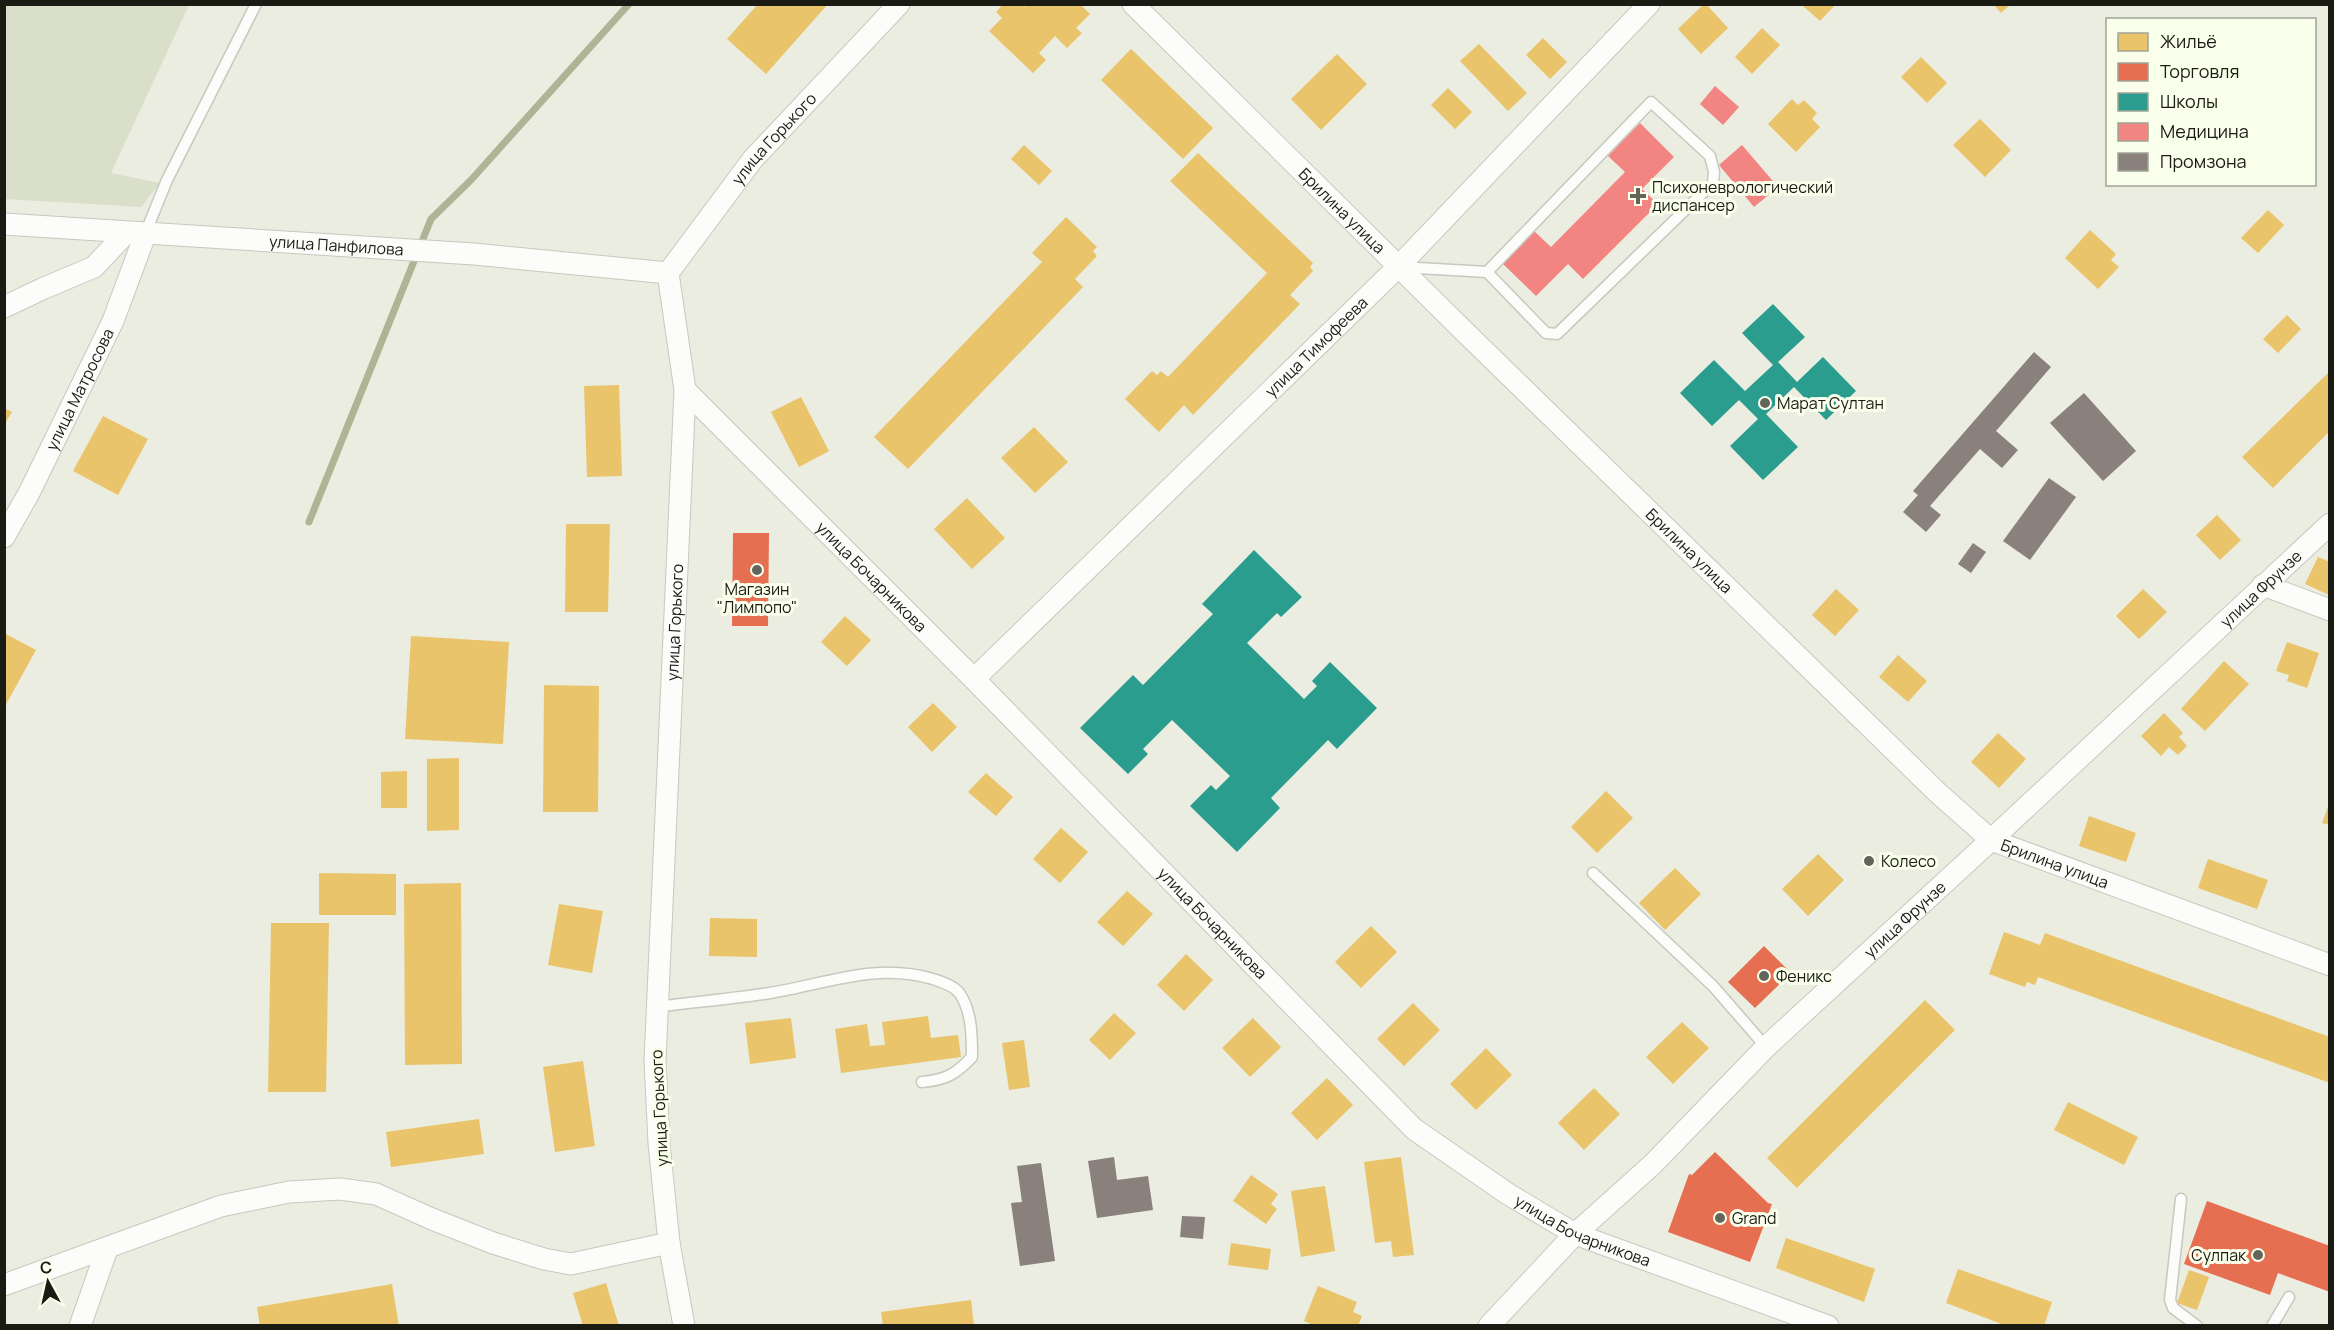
<svg xmlns="http://www.w3.org/2000/svg" width="2334" height="1330" font-family="Manrope,sans-serif">
<rect width="100%" height="100%" fill="#eaede0"/>
<path fill="#dadfca" d="M4,5H189L111,173L160,183L141,207L5,199Z"/>
<g fill="#e9c46a">
<path d="M758,4H828L766,74L727,39Z"/>
<path d="M1003,4H1022L1025,7L1027,4H1080L1090,14L1076,28L1082,33L1067,48L1055,36L1039,53L1046,60L1033,73L989,31L1002,18L996,12Z"/>
<path d="M1704,4H1706L1728,28L1701,54L1678,29Z"/>
<path d="M1805,4H1836L1820,21L1803,6Z"/>
<path d="M1993,4H2011L2001,13Z"/>
<path d="M1762,28L1780,45L1752,74L1735,57Z"/>
<path d="M1543,38L1567,62L1550,79L1526,55Z"/>
<path d="M1479,44L1527,93L1508,111L1460,61Z"/>
<path d="M1131,49L1213,128L1183,159L1101,80Z"/>
<path d="M1337,54L1367,84L1321,130L1291,99Z"/>
<path d="M1921,57L1947,83L1927,103L1901,77Z"/>
<path d="M1448,88L1472,112L1455,129L1431,105Z"/>
<path d="M1792,99L1798,105L1804,100L1817,113L1812,119L1820,127L1796,152L1768,124Z"/>
<path d="M1980,119L2011,150L1985,177L1953,145Z"/>
<path d="M1024,145L1052,171L1039,185L1011,159Z"/>
<path d="M1198,153L1313,263L1310,267L1313,271L1290,295L1300,304L1193,415L1184,405L1159,432L1125,399L1152,371L1157,375L1161,371L1168,377L1267,273L1170,181Z"/>
<path d="M2268,210L2284,225L2258,253L2241,238Z"/>
<path d="M1066,217L1097,247L1093,251L1097,256L1075,279L1083,287L908,469L874,437L1042,262L1032,253Z"/>
<path d="M2090,230L2116,254L2111,260L2119,267L2098,289L2065,258Z"/>
<path d="M2287,315L2301,329L2278,353L2263,339Z"/>
<path d="M2330,371V431L2273,488L2242,457Z"/>
<path d="M619,385L622,476L587,477L584,386Z"/>
<path d="M801,397L829,451L799,467L771,412Z"/>
<path d="M4,408L12,412L4,425Z"/>
<path d="M103,416L148,439L118,495L73,471Z"/>
<path d="M1034,427L1068,462L1035,493L1001,458Z"/>
<path d="M967,498L1005,538L972,569L934,529Z"/>
<path d="M2217,515L2241,540L2220,560L2196,535Z"/>
<path d="M566,524H610L608,612H565Z"/>
<path d="M2318,557L2330,562L2329,595L2305,584Z"/>
<path d="M1836,589L1859,610L1835,636L1812,615Z"/>
<path d="M2143,589L2167,612L2139,639L2116,616Z"/>
<path d="M845,616L871,640L847,666L821,642Z"/>
<path d="M4,633L36,650L4,708Z"/>
<path d="M411,636L509,642L503,744L405,739Z"/>
<path d="M2287,642L2319,653L2307,688L2287,681L2289,675L2276,671Z"/>
<path d="M1898,655L1927,681L1908,702L1879,677Z"/>
<path d="M2224,661L2249,684L2205,731L2181,709Z"/>
<path d="M544,685L599,686L598,812H543Z"/>
<path d="M933,703L957,727L932,752L908,727Z"/>
<path d="M2164,713L2183,733L2179,737L2187,746L2178,755L2169,747L2161,756L2141,736Z"/>
<path d="M1998,733L2026,759L1999,788L1971,762Z"/>
<path d="M459,758V830L427,831V759Z"/>
<path d="M407,771V808H381V772Z"/>
<path d="M986,773L1013,797L996,816L968,792Z"/>
<path d="M1606,791L1633,818L1597,853L1571,827Z"/>
<path d="M2329,804H2330V825L2322,823Z"/>
<path d="M2089,816L2136,833L2126,862L2079,846Z"/>
<path d="M1061,828L1088,852L1060,883L1033,859Z"/>
<path d="M1818,854L1844,880L1808,916L1782,889Z"/>
<path d="M2208,859L2268,880L2257,909L2198,888Z"/>
<path d="M1675,868L1701,894L1665,930L1639,903Z"/>
<path d="M319,873L396,874V915H319Z"/>
<path d="M461,883L462,1064L405,1065L404,884Z"/>
<path d="M1127,891L1153,914L1123,946L1097,922Z"/>
<path d="M559,904L603,911L592,973L548,965Z"/>
<path d="M710,918L757,919V957L709,956Z"/>
<path d="M271,923H329L326,1092H268Z"/>
<path d="M1371,926L1397,952L1361,988L1335,962Z"/>
<path d="M2004,932L2040,945L2045,933L2330,1037V1083L2038,977L2035,985L2027,982L2025,987L1989,974Z"/>
<path d="M1186,954L1213,980L1184,1011L1157,985Z"/>
<path d="M1925,1000L1955,1030L1797,1188L1767,1158Z"/>
<path d="M1413,1003L1440,1030L1404,1066L1377,1039Z"/>
<path d="M1114,1013L1136,1033L1110,1060L1089,1040Z"/>
<path d="M928,1016L931,1038L958,1035L961,1057L841,1073L835,1029L867,1024L870,1046L885,1045L882,1022Z"/>
<path d="M791,1018L796,1058L750,1064L745,1023Z"/>
<path d="M1253,1018L1281,1047L1250,1077L1222,1048Z"/>
<path d="M1682,1022L1709,1048L1673,1084L1646,1057Z"/>
<path d="M1024,1040L1030,1087L1009,1090L1002,1043Z"/>
<path d="M1486,1048L1512,1075L1476,1110L1450,1084Z"/>
<path d="M583,1061L595,1146L555,1152L543,1067Z"/>
<path d="M1327,1078L1353,1105L1317,1140L1291,1113Z"/>
<path d="M1594,1088L1620,1114L1584,1150L1558,1123Z"/>
<path d="M2068,1102L2138,1137L2124,1165L2054,1130Z"/>
<path d="M479,1119L484,1154L391,1167L386,1132Z"/>
<path d="M1401,1157L1414,1255L1393,1257L1391,1241L1375,1243L1364,1162Z"/>
<path d="M1251,1175L1278,1194L1271,1204L1277,1209L1266,1224L1233,1201Z"/>
<path d="M1325,1186L1335,1251L1301,1257L1291,1191Z"/>
<path d="M1786,1238L1875,1269L1864,1302L1776,1268Z"/>
<path d="M1231,1243L1271,1249L1268,1270L1228,1265Z"/>
<path d="M1958,1269L2052,1302L2044,1326H2007L1946,1303Z"/>
<path d="M2189,1270L2209,1277L2197,1310L2177,1303Z"/>
<path d="M606,1283L619,1326H583L573,1293Z"/>
<path d="M392,1284L399,1326H260L257,1307Z"/>
<path d="M1318,1286L1357,1302L1353,1312L1362,1316L1358,1326H1315L1304,1321Z"/>
<path d="M971,1300L974,1326H883L881,1312Z"/>
</g>
<g fill="#e76f51">
<path d="M733,533H769L768,626H732Z"/>
<path d="M1764,946L1791,973L1755,1008L1728,982Z"/>
<path d="M1715,1152L1768,1203L1772,1204L1750,1262L1668,1232L1689,1174L1692,1175Z"/>
<path d="M2207,1201L2330,1246V1292L2278,1273L2270,1295L2184,1264Z"/>
</g>
<g fill="#2a9d8f">
<path d="M1773,304L1805,337L1778,362L1797,382L1823,357L1856,391L1826,420L1794,387L1766,414L1798,447L1763,480L1730,446L1758,419L1739,400L1712,426L1680,393L1714,360L1745,391L1773,365L1742,333Z"/>
<path d="M1254,550L1302,597L1281,617L1277,613L1247,643L1304,699L1317,686L1312,681L1330,662L1377,708L1337,749L1328,740L1271,798L1280,808L1237,852L1190,806L1211,785L1216,790L1230,776L1172,720L1143,749L1148,754L1128,774L1080,728L1133,675L1143,685L1213,614L1202,604Z"/>
</g>
<g fill="#f28482">
<path d="M1715,86L1739,107L1723,125L1700,104Z"/>
<path d="M1640,123L1674,157L1642,189L1658,204L1583,279L1568,264L1536,296L1502,263L1534,231L1551,247L1625,172L1608,156Z"/>
<path d="M1742,145L1778,187L1754,207L1719,165Z"/>
</g>
<g fill="#8a817c">
<path d="M2034,352L2051,367L1996,431L2018,450L2002,468L1980,449L1930,506L1941,515L1926,532L1903,512L1918,495L1913,491Z"/>
<path d="M2084,393L2136,451L2103,481L2050,423Z"/>
<path d="M2049,478L2076,497L2030,560L2003,541Z"/>
<path d="M1973,543L1986,552L1971,573L1958,564Z"/>
<path d="M1114,1157L1117,1180L1148,1176L1153,1210L1097,1218L1088,1161Z"/>
<path d="M1041,1163L1055,1261L1020,1266L1011,1203L1022,1202L1017,1166Z"/>
<path d="M1182,1216L1205,1217L1203,1239L1180,1237Z"/>
</g>
<g fill="none" stroke-linecap="round" stroke-linejoin="round">
<path stroke="#aeb495" stroke-width="7" d="M309,522L431,219L471,180L629,4"/>
<g stroke="#c6c9be" stroke-width="13">
<g id="lane">
<path d="M145,234L167,180L256,4"/>
<path d="M1401,267L1487,272L1546,333L1557,334L1713,183L1714,172L1710,156L1651,102L1487,272"/>
<path d="M1593,873L1713,986L1766,1047"/>
<path d="M656,1007C694,1002 732,999 770,993C827,984 875,962 933,979C942,982 955,986 960,994C972,1012 972,1037 972,1057C956,1074 946,1080 922,1082"/>
<path d="M2181,1199L2170,1300L2173,1308L2197,1326"/>
<path d="M2272,1326L2289,1297"/>
</g>
</g>
<g stroke="#c6c9be" stroke-width="23">
<g id="street">
<path id="s1" d="M1133,4L1472,339L1938,793L1991,840L2330,965"/>
<path id="s2" d="M4,224L474,254L668,273"/>
<path d="M4,307L42,289L94,267L126,233"/>
<path id="s3" d="M685,390L974,679L1414,1129L1508,1194L1575,1234L1828,1326"/>
<path id="s4" d="M4,537L29,493L113,321L145,235"/>
<path d="M2263,585L2330,610"/>
<path id="s5" d="M974,679L1399,266L1649,4"/>
<path d="M4,1285L221,1206L289,1192L340,1189L376,1194L432,1219L493,1243L544,1259L571,1264L669,1243"/>
<path d="M80,1326L107,1249"/>
<path id="s6" d="M684,1326L669,1243L659,1143L655,1061L685,390L668,273L753,159L899,4"/>
<path id="s7" d="M1489,1326L1575,1234L1653,1164L1766,1047L1991,840L2330,524"/>
</g>
</g>
<use href="#lane" stroke="#fcfcfa" stroke-width="10"/>
<use href="#street" stroke="#fcfcfa" stroke-width="21"/>
</g>
<g fill="#63655b" stroke="#faffec" stroke-width="2">
<path d="M1635 187h6v6h6v6h-6v6h-6v-6h-6v-6h6z"/>
<circle cx="1765" cy="403" r="6"/>
<circle cx="757" cy="570" r="6"/>
<circle cx="1869" cy="861" r="6"/>
<circle cx="1764" cy="976" r="6"/>
<circle cx="1720" cy="1218" r="6"/>
<circle cx="2258" cy="1255" r="6"/>
</g>
<g text-anchor="middle" stroke-width="6" stroke-linejoin="round" paint-order="stroke">
<g font-size="16" fill="#1a1c14" stroke="#faffec">
<text dy="6" stroke="none"><textPath href="#s6" startOffset="1228">улица Горького</textPath></text>
<text dy="6" stroke="none"><textPath href="#s1" startOffset="294">Брилина улица</textPath></text>
<text dy="6" stroke="none"><textPath href="#s2" startOffset="333">улица Панфилова</textPath></text>
<text dy="6" stroke="none"><textPath href="#s5" startOffset="477">улица Тимофеева</textPath></text>
<text dy="6" stroke="none"><textPath href="#s4" startOffset="166">улица Матросова</textPath></text>
<text dy="6" stroke="none"><textPath href="#s1" startOffset="780">Брилина улица</textPath></text>
<text dy="6" stroke="none"><textPath href="#s3" startOffset="264">улица Бочарникова</textPath></text>
<text dy="6" stroke="none"><textPath href="#s7" startOffset="1068">улица Фрунзе</textPath></text>
<text dy="6" stroke="none"><textPath href="#s6" startOffset="706">улица Горького</textPath></text>
<text dy="6" stroke="none"><textPath href="#s1" startOffset="1266">Брилина улица</textPath></text>
<text dy="6" stroke="none"><textPath href="#s7" startOffset="582">улица Фрунзе</textPath></text>
<text dy="6" stroke="none"><textPath href="#s3" startOffset="750">улица Бочарникова</textPath></text>
<text transform="translate(659 1108) rotate(-93)" y="6">улица Горького</text>
<text dy="6" stroke="none"><textPath href="#s3" startOffset="1236">улица Бочарникова</textPath></text>
</g>
<g font-size="16" fill="#1a1c14" stroke="#faffec" text-anchor="start">
<text x="1652" y="193">Психоневрологический<tspan x="1652" dy="18">диспансер</tspan></text>
<text x="1777" y="409">Марат Султан</text>
<text x="757" y="595" text-anchor="middle">Магазин<tspan x="757" dy="18">"Лимпопо"</tspan></text>
<text x="1881" y="867">Колесо</text>
<text x="1776" y="982">Феникс</text>
<text x="1732" y="1224">Grand</text>
<text x="2246" y="1261" text-anchor="end">Сулпак</text>
</g>
</g>
<rect width="2334" height="1330" fill="none" stroke="#1a1c14" stroke-width="12"/>
<rect x="2106" y="18" width="210" height="168" fill="#faffec" stroke="#a0a496" stroke-width="1.5"/>
<rect x="2118" y="33" width="30" height="18" fill="#e9c46a" stroke="#a0a496" stroke-width="1.5"/>
<text x="2160" y="48" font-size="18" fill="#1a1c14">Жильё</text>
<rect x="2118" y="63" width="30" height="18" fill="#e76f51" stroke="#a0a496" stroke-width="1.5"/>
<text x="2160" y="78" font-size="18" fill="#1a1c14">Торговля</text>
<rect x="2118" y="93" width="30" height="18" fill="#2a9d8f" stroke="#a0a496" stroke-width="1.5"/>
<text x="2160" y="108" font-size="18" fill="#1a1c14">Школы</text>
<rect x="2118" y="123" width="30" height="18" fill="#f28482" stroke="#a0a496" stroke-width="1.5"/>
<text x="2160" y="138" font-size="18" fill="#1a1c14">Медицина</text>
<rect x="2118" y="153" width="30" height="18" fill="#8a817c" stroke="#a0a496" stroke-width="1.5"/>
<text x="2160" y="168" font-size="18" fill="#1a1c14">Промзона</text>
<g transform="translate(48 1282) rotate(352)" stroke="#faffec" stroke-width="4.5" paint-order="stroke">
<path d="M0-4.5L10 22L0 15L-10 22Z" fill="#1a1c14"/>
<text y="-9" font-size="16" font-weight="bold" text-anchor="middle" fill="#1a1c14">С</text>
</g>
</svg>
